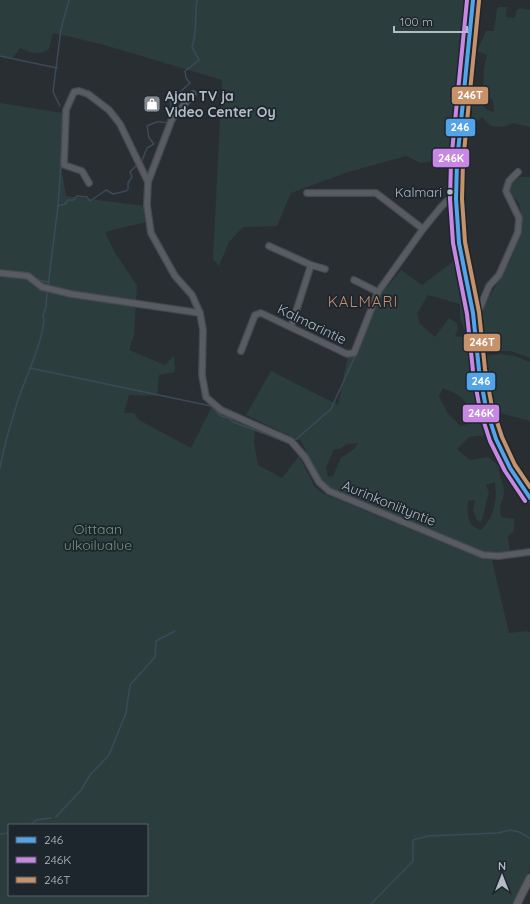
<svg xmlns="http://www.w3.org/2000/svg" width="530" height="904" font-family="Quicksand,sans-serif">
<rect width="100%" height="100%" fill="#292e33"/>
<g fill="#2c3d3d" fill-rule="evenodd">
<path d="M0,0H471L455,158L421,163L406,156L345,173L291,193L277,226L243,227L229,242L219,266L213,259L222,80L101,44L53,33L49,49C38,56 31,53 20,48L12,59L0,57Z"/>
<path d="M499,7H507L506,17L515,18L516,11L520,8L530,10V127L513,123L504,127L491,126L482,117L472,125V102L478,99L487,110L494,112L493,101L483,92L484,67L487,55L477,51L486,31H494L497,9Z"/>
<path d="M0,103L63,113L61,165L66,196L145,206L146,222L105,232L115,253L137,285L134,335L129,350L165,365L174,355L175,372L159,375L157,396L129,395L124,413H134L139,420L191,448L211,408L255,429L254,443L258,465L282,478L299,456L315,487L324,494L473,555L492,560L509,633L527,631L530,632V864L529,873L514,904H0V274L26,277L39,288L70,296L43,286L34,277L28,274L0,271ZM9,825H147V895H9Z"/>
<path d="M520,177H530V358L511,351H485L479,314L510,262L523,226L519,203L509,192L512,181Z"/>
<path d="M459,257L474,332L471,335L466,334L460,318V304L428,295L417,314L420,324L435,337L449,318L457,323L458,330L455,336L468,338L475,342L490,427L487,435L469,437L457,449L470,460L488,457L499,466C498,476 505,485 504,493C502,506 499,502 501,517L514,519V531L508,536L510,553L485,552L332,488L323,483L301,441L246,415L271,371L338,405L348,356L356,353L377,299L401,270L422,285ZM443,388C464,396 467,401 473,422L461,426L448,414L439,396ZM358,443L354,449L341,458L333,476L328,477L326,467L334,449H340L347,444ZM495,482C497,502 495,515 481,530C467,526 467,514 468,501L475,500L473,511L477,520L481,522C485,512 485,504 489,493L486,485Z"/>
<path d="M500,354L515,356L530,362V421L496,412L486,374L485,356Z"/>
</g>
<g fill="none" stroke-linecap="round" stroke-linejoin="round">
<g stroke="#3b4a5a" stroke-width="1.5">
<path d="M0,56L57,68"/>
<path d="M60,106L53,92L61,29L69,0"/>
<path d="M141,163L147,148L154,144L149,138L147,126C159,121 156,121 168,123L171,108L170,101L177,102L180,92L190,83L186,78L185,71L199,60L192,47C197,32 195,15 197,0"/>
<path d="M58,206L62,150"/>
<path d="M37,280L49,282"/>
<path d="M48,286L58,206L65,204L68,200H73L77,196L87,197L90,201L106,190L113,194L126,191L128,189V183L132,177L130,172L137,165"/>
<path d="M368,324L378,300"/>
<path d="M30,368L211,406L221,416L229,418L233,422L284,441"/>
<path d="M294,441L331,409L356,354"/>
<path d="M0,468C4,445 11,422 18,400C23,384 48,330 43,316L46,306L47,291"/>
<path d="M56,817L81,790L90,775L109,755L126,713L130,685L155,657L156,641L175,631"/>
<path d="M31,825L36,820L51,818"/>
<path d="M0,834L9,833"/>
<path d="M371,904L413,861V840L428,836L498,833L510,830L519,832L530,838"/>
</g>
<g stroke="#464a4e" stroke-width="8">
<g id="minor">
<path d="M148,182L172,119L193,94"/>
<path d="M89,183L82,171L64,165L66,110L74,92L79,91L88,94L109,110L120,124L148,182L147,205L151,233L175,276L192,295L200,313L203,330L202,375L206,397L221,410L291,441L305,457L319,482L329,491L483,555L499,556L530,552"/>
<path d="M307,193H376L423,229"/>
<path d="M269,246L311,265L291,327"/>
<path d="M311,265L325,269"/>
<path d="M0,273L28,276L42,287L71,294L200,313"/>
<path d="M354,280L378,292"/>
<path d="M473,313L480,308L489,286L499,275L518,232L519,218L506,191L509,181L518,172"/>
<path d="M241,351L255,315L261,313L347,354L354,353L378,292L423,229L441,207L447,201L456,199"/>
</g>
</g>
<g stroke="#464b50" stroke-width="9">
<g id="major">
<path d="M473,0L457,162L456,199L459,243L473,313L479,370L486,408L496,439L510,468L530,498"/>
<path d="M517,904L530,878"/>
</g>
</g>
<use href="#minor" stroke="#585c62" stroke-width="5.5"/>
<use href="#major" stroke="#5b5f63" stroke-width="7"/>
<g stroke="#1d252d" stroke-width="7">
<path id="bus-1" d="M473,0L457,162L456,199L459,243L473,313L479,370L486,408L496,439L510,468L530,498"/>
</g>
<g stroke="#1d252d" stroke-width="7">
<path id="bus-2" d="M467,0L451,162L450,199L453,243L467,314L473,371L480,410L490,441L505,471L525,501"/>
</g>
<g stroke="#1d252d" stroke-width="7">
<path id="bus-3" d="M479,1L463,162L462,199L465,242L479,312L485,369L492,407L502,437L515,465L530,487"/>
</g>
<use href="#bus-1" stroke="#53a3e8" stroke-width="4"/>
<use href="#bus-2" stroke="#c787e3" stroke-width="4"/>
<use href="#bus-3" stroke="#c7916a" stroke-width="4"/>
</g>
<defs>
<g id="shop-square" transform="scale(0.9)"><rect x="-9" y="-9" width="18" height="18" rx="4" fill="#838a91" stroke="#1d252d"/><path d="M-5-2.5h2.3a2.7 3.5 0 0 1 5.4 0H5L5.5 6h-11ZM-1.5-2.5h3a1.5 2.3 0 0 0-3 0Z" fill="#fff"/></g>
</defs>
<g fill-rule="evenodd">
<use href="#shop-square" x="152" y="104"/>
</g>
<circle fill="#b3bbc4" stroke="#1d252d" stroke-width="1.5" cx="450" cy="192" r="3.5"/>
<g text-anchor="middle" stroke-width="3.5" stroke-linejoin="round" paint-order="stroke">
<g font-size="13" fill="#b3bbc4" stroke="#1d252d" text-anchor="end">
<text x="442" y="197">Kalmari</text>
</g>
<g font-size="14" font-weight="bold" fill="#b3bbc4" stroke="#1d252d" text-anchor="start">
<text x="165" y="101">Ajan TV ja<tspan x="165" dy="16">Video Center Oy</tspan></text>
</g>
<g font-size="14" fill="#b3bbc4" stroke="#1d252d">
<text transform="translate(312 324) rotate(26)" y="5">Kalmarintie</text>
<text transform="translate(389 503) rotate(22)" y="5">Aurinkoniityntie</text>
</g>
<g font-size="14" fill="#75977a" stroke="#1d252d">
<text x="98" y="534">Oittaan<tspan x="98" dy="16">ulkoilualue</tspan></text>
</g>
<g font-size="15" letter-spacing="1" fill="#c58d6d" stroke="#1d252d">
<text x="363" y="307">KALMARI</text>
</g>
</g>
<g stroke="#1d252d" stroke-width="1.5">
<rect x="451" y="86" width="38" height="19" rx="4" fill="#c7916a"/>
<rect x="445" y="118" width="31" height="19" rx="4" fill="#53a3e8"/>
<rect x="432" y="148" width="38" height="20" rx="4" fill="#c787e3"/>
<rect x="463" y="333" width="38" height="19" rx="4" fill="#c7916a"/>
<rect x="466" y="372" width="30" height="19" rx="4" fill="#53a3e8"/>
<rect x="462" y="404" width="38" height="19" rx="4" fill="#c787e3"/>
</g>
<g font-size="11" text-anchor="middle" font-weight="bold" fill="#fff">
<text x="470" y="99">246T</text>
<text x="460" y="131">246</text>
<text x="451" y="162">246K</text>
<text x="482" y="346">246T</text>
<text x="481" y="385">246</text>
<text x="481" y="417">246K</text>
</g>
<rect x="8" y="824" width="140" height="72" fill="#1d252d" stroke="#596169"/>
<rect x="16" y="837" width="20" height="6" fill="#53a3e8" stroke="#596169"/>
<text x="44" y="844" font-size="12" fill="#b3bbc4">246</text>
<rect x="16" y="857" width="20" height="6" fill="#c787e3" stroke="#596169"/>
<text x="44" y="864" font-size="12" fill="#b3bbc4">246K</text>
<rect x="16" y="877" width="20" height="6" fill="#c7916a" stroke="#596169"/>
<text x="44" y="884" font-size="12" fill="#b3bbc4">246T</text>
<g transform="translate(502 876)" stroke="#1d252d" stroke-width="3" paint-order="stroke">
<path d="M0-3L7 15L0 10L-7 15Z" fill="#b3bbc4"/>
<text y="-6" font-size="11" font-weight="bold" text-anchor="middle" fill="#b3bbc4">N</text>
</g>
<path d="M394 26v6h73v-6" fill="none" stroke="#b3bbc4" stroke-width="2"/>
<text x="400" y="26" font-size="12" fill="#b3bbc4" stroke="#1d252d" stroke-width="3" paint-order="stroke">100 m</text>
</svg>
